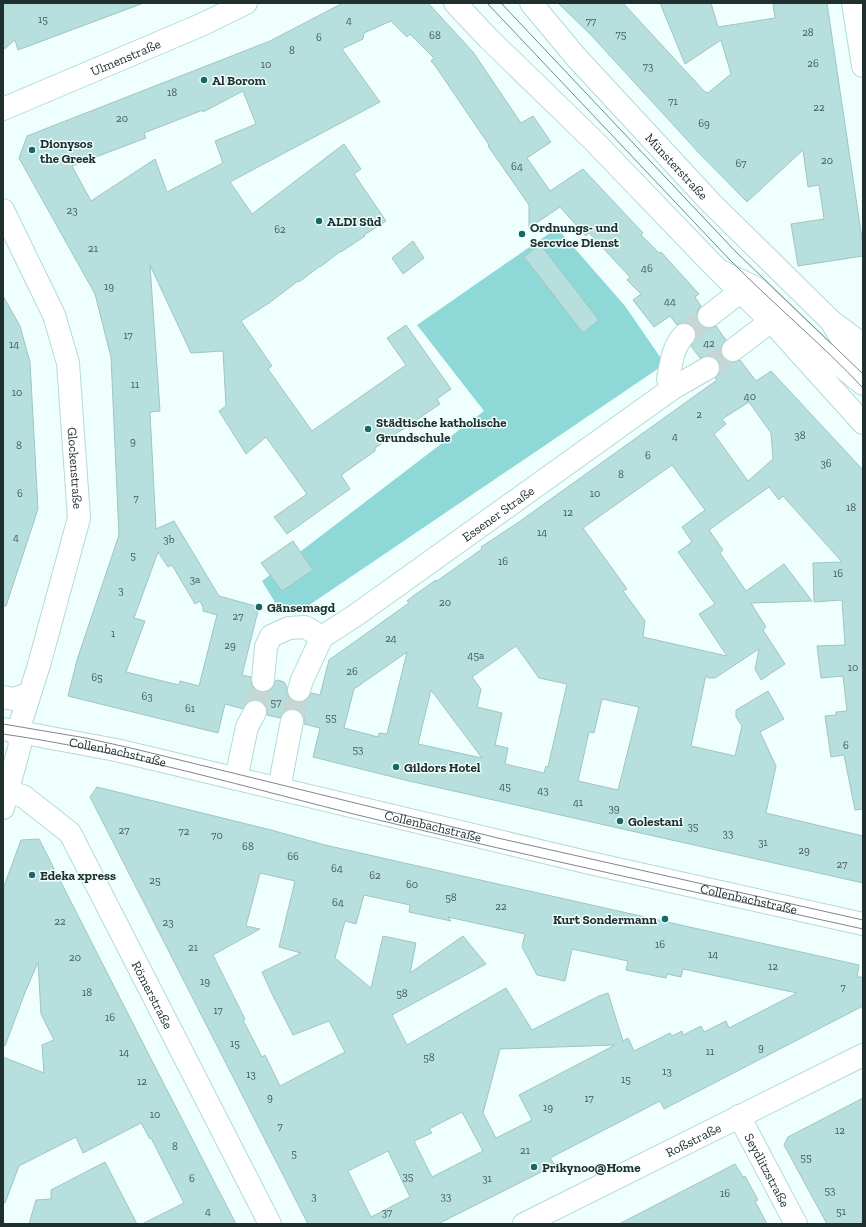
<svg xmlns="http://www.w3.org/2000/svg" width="866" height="1227" font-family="'Zilla Slab',serif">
<rect width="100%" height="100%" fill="#effffe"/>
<path fill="#8ed9d8" d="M557,228L625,306L665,364L299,612L276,604L262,581L484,411L417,325Z"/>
<g fill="#b7dfde" stroke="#9ec5c4" fill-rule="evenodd">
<path d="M3,3H140L141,4L18,50L15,40L3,50Z"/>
<path d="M343,3H428L473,52L521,123L533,116L551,142L527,158L550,191L583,169L643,233L641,235L659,253L661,252L699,294L695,297L701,306L697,312V318L699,323L704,327L710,328L716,326L726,340L722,345L721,351L723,358L729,362H734L740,360L756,381L771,371L863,470V809L855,810L844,755L831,757L825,716L836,715V712L847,711L843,676L821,678L817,646L845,645L842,600L814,602L813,563L842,562L783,496L779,500L769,487L709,530L723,550L720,553L746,591L784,564L812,601L751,603L766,627L763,630L785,664L761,680L755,669L759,649L715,678H708L706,675L691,746L735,756L742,726L736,717V710L768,691L784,719L760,732L776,766L766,813L863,836V883L409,781L313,757L320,728L304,724V717L300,712L295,709H288L283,713L280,718L267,715V711L266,706L261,701L254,700L249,701L243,709L225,704L218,733L68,696L77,660L119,535L111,357L95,294L19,158L27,136L270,41ZM391,21L407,37L410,34L434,58L431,61L436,67L489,145L488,146L529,205V228L560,207L586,236L589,233L630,277L627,280L641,294L633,300L654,327L670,316L677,325L680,323H686L692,325L696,330V337L691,346L700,358L708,356L715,357L719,362L720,368L719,374L715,378L717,380L516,524L481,547L482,549L437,581L436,580L416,594L407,601L409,603L329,660L320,695L311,693L307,699L302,702H296L290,698L287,693V687L284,682L278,680L275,681L273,687L269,691L261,692L256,690L252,686L251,677L242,675L259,607L219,596L174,521L156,529L150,412L160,411L150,265L191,353L223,351L226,406L219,411L246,454L266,437L307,494L274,517L287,534L350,489L341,475L375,451V448L440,404L437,399L451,389L406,325L387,338L406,365L312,431L268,369L272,366L241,321L269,303L298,281L299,282L320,266V267L341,251V252L365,236L364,235L386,221L354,174L361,169L344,144L252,214L230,182L380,102L342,49L363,39L364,33ZM243,91L256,124L215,141L223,163L167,192L155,159L91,201L72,166L146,138L144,133L203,110V112ZM749,402L771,433L773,459L748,481L714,434L726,424L722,419ZM672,465L705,510L682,527L692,542L678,552L715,604L699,614L727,656L643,637L645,621L623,591L627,589L583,528ZM158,552L168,567L172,565L195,604L200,601L203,607V611L217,615L199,686L180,681L179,685L126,672L145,621L134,618ZM516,646L539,678L567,684L548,767L546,766L544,773L505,764L508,748L495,745L502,713L477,707L481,689L472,677ZM407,652L387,734L379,733L378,737L344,728L354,689ZM431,690L482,758L418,744ZM602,699L639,707L618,790L578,781L589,732L594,733Z"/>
<path d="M558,3H623L705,92H706L708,93L731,74L721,40L685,64L660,3H711L718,27L775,18L773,3H827L863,246V256L798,266L791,224L824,219L819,185L808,187L803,150L747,202L699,153L591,35Z"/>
<path d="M413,241L424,258L403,274L392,258Z"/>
<path d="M540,244L599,320L583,333L524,257Z"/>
<path d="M3,296L20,326L30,362L38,509L6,606H3Z"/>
<path d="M293,541L313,570L282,591L261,563Z"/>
<path d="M97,787L271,830L325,845L400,862L859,965L857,977H863V1006L664,1109L660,1101L550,1158L555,1165L438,1224H308L90,797ZM260,873L295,881L279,947L301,953L262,972L272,994L293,1035L329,1021L345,1052L280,1086L265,1055L262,1057L243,1020L245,1019L213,955L260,929L246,926ZM364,895L410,905L409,912L451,921L448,917L525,934L522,947L537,975L565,981L572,949L628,961L626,970L666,978L667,974L681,977L683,969L797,993L729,1028L726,1021L704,1032L701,1026L683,1035L682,1031L672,1036L670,1033L634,1051L628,1038L623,1041L608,993L599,996L532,1030L506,988L407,1045L392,1015L486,964L463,936L410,973L416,943L383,936L371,988L335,958L345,921L356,924ZM615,1045L519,1095L532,1120L496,1138L483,1113L500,1049ZM462,1112L483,1151L432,1177L414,1141L432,1133L429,1129ZM388,1151L410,1197L371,1217L348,1171Z"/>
<path d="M39,839L151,1059L236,1224H142L184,1203L151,1138L150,1139L141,1123L83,1153L76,1137L19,1166L5,1203L3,1202V1057L44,1073L42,1045L54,1040L41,1014L38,962L27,988V987L5,1046L3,1045V889L21,840Z"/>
<path d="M863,1098V1224H827L784,1145L788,1137Z"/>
<path d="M105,1162L137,1224H29L36,1200L51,1199V1190Z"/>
<path d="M735,1164L743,1177L745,1176L758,1200L755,1201L767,1224H619Z"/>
</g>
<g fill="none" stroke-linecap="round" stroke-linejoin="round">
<g stroke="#c6d6d5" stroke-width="22" stroke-dasharray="22 11" stroke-linecap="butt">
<path d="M684,335L709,316"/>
<path d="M708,368L733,350"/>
<path d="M255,712L263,680"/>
<path d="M292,721L299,690"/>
</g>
<g stroke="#b2dad8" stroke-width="24">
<g id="minor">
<path id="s1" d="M3,210L54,315L68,363L79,518L39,665L18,731L20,745L3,808"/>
<path d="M722,272L756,288L822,351L863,384"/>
<path d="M709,316L741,291"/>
<path d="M831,321L863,374"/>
<path d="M733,350L771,321"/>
<path d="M673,388L668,379C671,364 673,346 684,335"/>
<path d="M263,680L266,647L271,636L289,628L305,627L322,637"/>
<path id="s2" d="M299,690L302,680L322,637L356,615L673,388L708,368"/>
<path d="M3,697L13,699L29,694"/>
<path id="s3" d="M3,729L116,750L590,863L863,924"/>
<path d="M236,779L247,727L255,712"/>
<path d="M279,789L292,721"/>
<path id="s4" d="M8,792L23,796L70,833L270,1224"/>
<path id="s5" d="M739,1116L796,1224"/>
<path id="s6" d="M524,1224L863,1055"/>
</g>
</g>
<g stroke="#b2dad8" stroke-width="24">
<g id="major">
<path d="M455,3L488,38L592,139L718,270L771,321L863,423"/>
<path id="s7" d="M531,3L576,57L711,203L831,321L863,345"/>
<path d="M853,3L863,66"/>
<path id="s8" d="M3,109L201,25L246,3"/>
</g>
</g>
<use href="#minor" stroke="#fff" stroke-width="22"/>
<use href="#major" stroke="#fff" stroke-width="22"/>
<g stroke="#7a8a89" stroke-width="1">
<path d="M487,3L729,259C772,303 821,343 863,388"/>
<path d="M501,3L736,252L863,374"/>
<path d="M3,724L86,738L135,749L502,839L863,920"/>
<path d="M3,734C129,752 251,789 374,819C537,858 700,893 863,929"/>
</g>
</g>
<g fill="#196767" stroke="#effffe" stroke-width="1.5">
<circle cx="204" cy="80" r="4"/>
<circle cx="32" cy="150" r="4"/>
<circle cx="319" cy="221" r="4"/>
<circle cx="522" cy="234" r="4"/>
<circle cx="368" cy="429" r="4"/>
<circle cx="259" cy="607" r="4"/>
<circle cx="396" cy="767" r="4"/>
<circle cx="620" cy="821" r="4"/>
<circle cx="32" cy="875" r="4"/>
<circle cx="665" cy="919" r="4"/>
<circle cx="534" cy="1167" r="4"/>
</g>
<g text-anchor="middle" stroke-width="3" stroke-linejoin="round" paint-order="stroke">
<g font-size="11" fill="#465c5b">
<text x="43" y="23">15</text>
<text x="349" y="24">4</text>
<text x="591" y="25">77</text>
<text x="808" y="36">28</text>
<text x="621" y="38">75</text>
<text x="435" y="39">68</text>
<text x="319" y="41">6</text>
<text x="292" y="54">8</text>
<text x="813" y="67">26</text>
<text x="266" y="68">10</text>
<text x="648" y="70">73</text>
<text x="172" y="96">18</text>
<text x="673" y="105">71</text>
<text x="819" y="111">22</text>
<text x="122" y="122">20</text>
<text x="704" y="127">69</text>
<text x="827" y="164">20</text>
<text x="741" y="167">67</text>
<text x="517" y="170">64</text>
<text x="72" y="214">23</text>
<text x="280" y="233">62</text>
<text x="93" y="252">21</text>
<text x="647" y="272">46</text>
<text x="109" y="290">19</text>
<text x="670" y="305">44</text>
<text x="128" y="339">17</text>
<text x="709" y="347">42</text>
<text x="14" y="348">14</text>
<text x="135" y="388">11</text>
<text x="17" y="396">10</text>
<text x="750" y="400">40</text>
<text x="699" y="418">2</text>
<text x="800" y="439">38</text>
<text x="675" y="440">4</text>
<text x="133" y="445">9</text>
<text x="19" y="449">8</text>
<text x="648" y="459">6</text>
<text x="826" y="467">36</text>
<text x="621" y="478">8</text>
<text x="20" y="497">6</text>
<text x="595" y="497">10</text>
<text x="136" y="502">7</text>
<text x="851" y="511">18</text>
<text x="568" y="516">12</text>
<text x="542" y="536">14</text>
<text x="16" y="541">4</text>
<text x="169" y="543">3b</text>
<text x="133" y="559">5</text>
<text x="503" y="565">16</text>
<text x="838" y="577">16</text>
<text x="195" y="583">3a</text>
<text x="121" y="594">3</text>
<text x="445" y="606">20</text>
<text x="238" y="620">27</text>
<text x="113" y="637">1</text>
<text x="391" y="642">24</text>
<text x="230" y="649">29</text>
<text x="476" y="659">45a</text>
<text x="853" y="671">10</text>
<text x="352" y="675">26</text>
<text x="97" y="681">65</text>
<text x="147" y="700">63</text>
<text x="276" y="706">57</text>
<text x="190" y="712">61</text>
<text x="331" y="721">55</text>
<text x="846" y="749">6</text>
<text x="358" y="753">53</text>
<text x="505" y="790">45</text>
<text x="543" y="794">43</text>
<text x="578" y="806">41</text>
<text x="614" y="812">39</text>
<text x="693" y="830">35</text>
<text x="124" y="834">27</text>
<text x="184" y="835">72</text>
<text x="728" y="837">33</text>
<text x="217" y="839">70</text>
<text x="763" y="846">31</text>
<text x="248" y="850">68</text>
<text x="804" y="854">29</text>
<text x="293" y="860">66</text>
<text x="842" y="868">27</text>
<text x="337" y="872">64</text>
<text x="375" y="879">62</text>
<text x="155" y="884">25</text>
<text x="412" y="888">60</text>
<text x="451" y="901">58</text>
<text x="338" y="906">64</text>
<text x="501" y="910">22</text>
<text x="60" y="925">22</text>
<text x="168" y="926">23</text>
<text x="660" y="948">16</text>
<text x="193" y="951">21</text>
<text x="713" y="958">14</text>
<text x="75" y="961">20</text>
<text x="773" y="970">12</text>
<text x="205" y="985">19</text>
<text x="843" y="991">7</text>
<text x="87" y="996">18</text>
<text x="402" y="997">58</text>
<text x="218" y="1014">17</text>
<text x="110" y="1021">16</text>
<text x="235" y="1047">15</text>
<text x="761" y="1051">9</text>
<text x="710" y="1055">11</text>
<text x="124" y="1056">14</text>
<text x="429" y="1061">58</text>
<text x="667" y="1075">13</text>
<text x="251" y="1078">13</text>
<text x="626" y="1083">15</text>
<text x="142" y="1085">12</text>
<text x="270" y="1101">9</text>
<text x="589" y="1102">17</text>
<text x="548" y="1111">19</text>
<text x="155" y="1118">10</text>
<text x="280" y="1130">7</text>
<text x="840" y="1134">12</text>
<text x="175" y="1150">8</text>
<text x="525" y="1154">21</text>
<text x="294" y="1157">5</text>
<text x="806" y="1161">55</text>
<text x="408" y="1180">35</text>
<text x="192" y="1182">6</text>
<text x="487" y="1182">31</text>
<text x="830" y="1194">53</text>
<text x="725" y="1197">16</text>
<text x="314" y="1200">3</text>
<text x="446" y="1200">33</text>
<text x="208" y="1215">4</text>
<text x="841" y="1215">51</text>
<text x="387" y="1216">37</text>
</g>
<g font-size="13" fill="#20302f" stroke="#effffe">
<text dy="5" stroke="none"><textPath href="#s8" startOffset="133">Ulmenstraße</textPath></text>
<text dy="5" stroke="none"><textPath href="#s7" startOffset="219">Münsterstraße</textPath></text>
<text dy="5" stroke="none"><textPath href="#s1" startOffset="272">Glockenstraße</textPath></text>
<text dy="5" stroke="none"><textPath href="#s2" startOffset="273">Essener Straße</textPath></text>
<text dy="5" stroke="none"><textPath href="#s3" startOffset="117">Collenbachstraße</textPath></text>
<text dy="5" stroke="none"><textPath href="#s3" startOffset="441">Collenbachstraße</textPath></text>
<text dy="5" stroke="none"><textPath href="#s3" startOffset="765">Collenbachstraße</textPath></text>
<text dy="5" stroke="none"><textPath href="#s4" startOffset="257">Römerstraße</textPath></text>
<text dy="5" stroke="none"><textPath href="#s6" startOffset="189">Roßstraße</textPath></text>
<text dy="5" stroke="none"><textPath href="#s5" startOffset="61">Seydlitzstraße</textPath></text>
</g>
<g font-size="13" font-weight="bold" fill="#20302f" stroke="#effffe" text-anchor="start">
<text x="212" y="85">Al Borom</text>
<text x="40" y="148">Dionysos<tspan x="40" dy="15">the Greek</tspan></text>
<text x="327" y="226">ALDI Süd</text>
<text x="530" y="232">Ordnungs- und<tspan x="530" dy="15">Sercvice Dienst</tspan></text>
<text x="376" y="427">Städtische katholische<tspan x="376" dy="15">Grundschule</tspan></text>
<text x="267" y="612">Gänsemagd</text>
<text x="404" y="772">Gildors Hotel</text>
<text x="628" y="826">Golestani</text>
<text x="40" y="880">Edeka xpress</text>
<text x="657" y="924" text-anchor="end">Kurt Sondermann</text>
<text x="542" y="1172">Prikynoo@Home</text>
</g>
</g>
<rect width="866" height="1227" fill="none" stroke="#20302f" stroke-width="8"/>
</svg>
